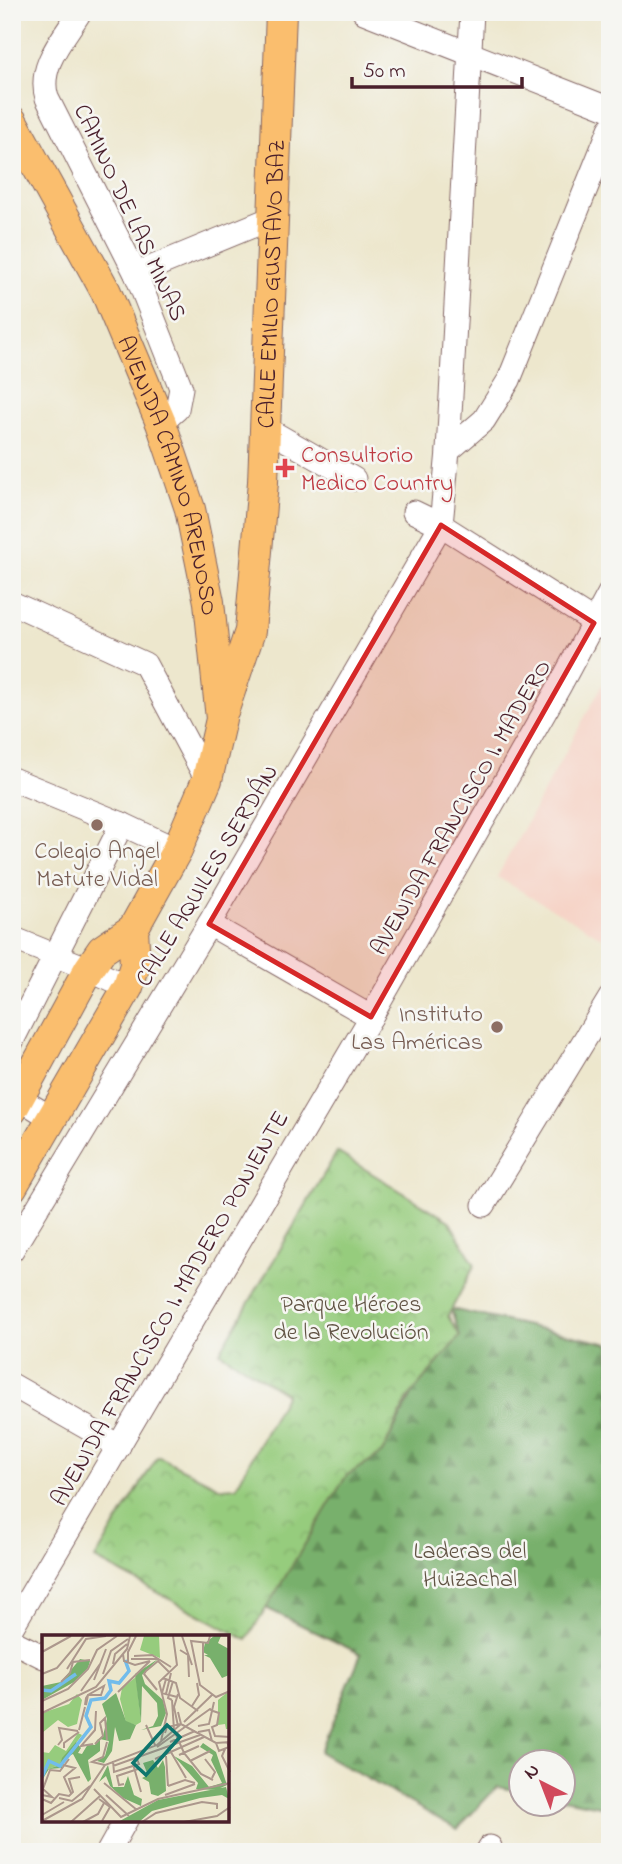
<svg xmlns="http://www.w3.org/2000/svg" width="622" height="1864" font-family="'Indie Flower',sans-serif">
<defs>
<pattern id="forest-firs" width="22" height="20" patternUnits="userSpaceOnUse" patternTransform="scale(1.75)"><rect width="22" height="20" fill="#78b06c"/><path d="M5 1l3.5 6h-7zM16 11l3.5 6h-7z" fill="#648f59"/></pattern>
<pattern id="park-crowns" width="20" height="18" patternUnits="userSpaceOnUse" patternTransform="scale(1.75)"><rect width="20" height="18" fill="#96cc7d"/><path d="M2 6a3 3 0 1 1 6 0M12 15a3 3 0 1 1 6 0" fill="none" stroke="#83af6c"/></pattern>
</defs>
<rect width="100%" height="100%" fill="#f6f6f2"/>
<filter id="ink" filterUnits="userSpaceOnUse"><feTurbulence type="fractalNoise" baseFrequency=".0143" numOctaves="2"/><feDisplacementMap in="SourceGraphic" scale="14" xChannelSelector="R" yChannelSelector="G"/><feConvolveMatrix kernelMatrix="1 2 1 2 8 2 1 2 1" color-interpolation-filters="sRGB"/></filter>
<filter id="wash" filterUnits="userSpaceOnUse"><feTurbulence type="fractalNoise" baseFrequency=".00686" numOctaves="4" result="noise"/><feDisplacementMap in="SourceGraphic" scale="28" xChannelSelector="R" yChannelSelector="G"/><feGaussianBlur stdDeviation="1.57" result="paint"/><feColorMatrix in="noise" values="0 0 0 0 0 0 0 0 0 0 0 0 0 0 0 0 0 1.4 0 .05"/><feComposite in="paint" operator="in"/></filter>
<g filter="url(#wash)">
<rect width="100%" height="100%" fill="#ede7cd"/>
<path fill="#f6d2c5" d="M610,671V942L497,877Z"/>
<path fill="url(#forest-firs)" stroke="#61684c" stroke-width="2" d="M451,1309L610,1344V1808L563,1799L562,1762H520V1791L497,1787L457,1829L320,1752L361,1654L266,1608L346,1476L382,1453L414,1391L460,1336Z"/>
<path fill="url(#park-crowns)" stroke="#707654" stroke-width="2" d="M337,1152L449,1221L475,1265L448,1316L460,1336L408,1398L382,1453L346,1476L247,1640L95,1559L158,1456L221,1488L236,1487L286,1394L220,1352Z"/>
</g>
<g filter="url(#ink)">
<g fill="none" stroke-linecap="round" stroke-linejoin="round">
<g stroke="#836564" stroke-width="25">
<g id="minor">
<path d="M80,12C64,38 37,66 47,98L136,274L181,388L177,409L161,423"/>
<path d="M364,12L610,109"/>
<path d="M136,274L272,218"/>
<path d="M265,428L354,479"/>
<path d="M448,451L484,420L509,380L610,129"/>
<path d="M414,512L441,525L610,632"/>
<path d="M12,603L145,664L207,780"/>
<path d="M12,779L122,824L177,850"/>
<path d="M209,924L371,1017"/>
<path d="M12,938L89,969L128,987"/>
<path d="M12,1041L122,824"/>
<path d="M12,1094L53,1119"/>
<path d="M484,1205L610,998"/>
<path d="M12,1250L209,924L441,525L448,451L472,12"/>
<path d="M12,1385L119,1446"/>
<path d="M12,1627L371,1017L559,687L610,592"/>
<path d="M12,1641L44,1657"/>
<path d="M108,1852L126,1820"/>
<path d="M487,1852L490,1847"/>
</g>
</g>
<g stroke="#836564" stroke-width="32">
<g id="major">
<path id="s1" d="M12,121L106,292L161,423L190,509L209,602L221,719L207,780L177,850L133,929L102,950L89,969L12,1110"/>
<path id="s2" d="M224,709L250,631L263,482L281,12"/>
<path d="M12,1187L128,987L135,965L133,929"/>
</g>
</g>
<use href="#minor" stroke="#fff" stroke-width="23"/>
<use href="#major" stroke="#fabe6e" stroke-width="30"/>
</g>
</g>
<path fill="#d62828" fill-opacity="0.2" stroke="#d62828" stroke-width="5" stroke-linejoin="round" d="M441,525L594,623L371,1017L209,924Z"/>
<path fill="#e0444e" stroke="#f6f6f2" stroke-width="2.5" d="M281.5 457.5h7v7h7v7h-7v7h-7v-7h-7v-7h7z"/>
<g fill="#8d6e63" stroke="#f6f6f2" stroke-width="2.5">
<circle cx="97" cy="825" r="7"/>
<circle cx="497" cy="1027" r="7"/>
</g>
<g text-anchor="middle" stroke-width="5" stroke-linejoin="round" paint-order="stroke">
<g font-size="24" fill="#4a1f2b" stroke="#f6f6f2">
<text transform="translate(131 212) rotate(65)" y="8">CAMINO DE LAS MINAS</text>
<text dy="8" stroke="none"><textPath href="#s2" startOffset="430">CALLE EMILIO GUSTAVO BAZ</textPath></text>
<text dy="8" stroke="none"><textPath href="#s1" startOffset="390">AVENIDA CAMINO ARENOSO</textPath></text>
<text transform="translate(460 807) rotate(-60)" y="8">AVENIDA FRANCISCO I. MADERO</text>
<text transform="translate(206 875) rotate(-59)" y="8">CALLE AQUILES SERDÁN</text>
<text transform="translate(169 1308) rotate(-60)" y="8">AVENIDA FRANCISCO I. MADERO PONIENTE</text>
</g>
<g font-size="24" fill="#be3a42" stroke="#f6f6f2" text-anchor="start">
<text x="301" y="462">Consultorio<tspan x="301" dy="28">Medico Country</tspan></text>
</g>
<g font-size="24" fill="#785e54" stroke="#f6f6f2">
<text x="97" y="858">Colegio Angel<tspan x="97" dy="28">Matute Vidal</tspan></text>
<text x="483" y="1021" text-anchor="end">Instituto<tspan x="483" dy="28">Las Américas</tspan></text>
</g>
<g font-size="24" fill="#615344" stroke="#f6f6f2">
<text x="351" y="1311">Parque Héroes<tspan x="351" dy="28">de la Revolución</tspan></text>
<text x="470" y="1558">Laderas del<tspan x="470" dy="28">Huizachal</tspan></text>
</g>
</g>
<g transform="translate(42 1635)">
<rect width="187" height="187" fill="#ede7cd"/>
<path d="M102,1H117L118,23L98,15ZM94,42L99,87L94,90L84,87L78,64L80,53ZM187,56V94H184L183,89L176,90V65ZM36,98L40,100L18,130L0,136V117L7,118L13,110L24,116Z" fill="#96cc7d"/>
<path d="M172,1H179L176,8L187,14V40L180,43L168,23L162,20H166L161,17L163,8ZM38,24L48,26L46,33L32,47L0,65V51L19,47ZM116,24L100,40L103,49L121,65L124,78L119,91L99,95L111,91L116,81L115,68L100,51L99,87L93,39ZM74,58L84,86L94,90L88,104L77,106L73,92L70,116L62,128L55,126L63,121L67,106L58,104V116L46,125L49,144L46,147L31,119L23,123L20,133L7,134L0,145V136L18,130L20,123L34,107L39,113L36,118L40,119L46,109L53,110L55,105L61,101L65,84L60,69ZM161,108L174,117L185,150L174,155L154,154L156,148L132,121L150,131L167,152L180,148L169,125L171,120L158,112ZM111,125L116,133L121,125L123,132L124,156L116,161L109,159L107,147L100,143L106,140L101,128ZM66,130L71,152H82L86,141L92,160L100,164L99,171L81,163L68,151L64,141L57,147ZM184,152L187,164L180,160L158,163L110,176L97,187H76L116,165Z" fill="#78b06c"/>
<path d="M35,59L40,65L35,89L26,92L16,85L0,98V78L27,69Z" fill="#96cc7d"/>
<path fill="none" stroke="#72bceb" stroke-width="3.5" d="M0,55L9,56L34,39M0,142L7,126L18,131L49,92L44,81L49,65L63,63L69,55L67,46L77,48L87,36L83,25"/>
<path fill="none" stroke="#ac978c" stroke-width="2" d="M140,1L150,30M168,1L166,8L149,6L158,50L174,62L188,56M138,15L146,20L147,42M0,17L29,1M81,19L82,26L93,30L108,26M92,21L110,20L129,32M89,24H116M86,28V17L94,1M71,29L73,19L85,9M25,34L44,4L64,1M161,37V7M0,39L15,33L42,1M61,39L69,16L86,4M121,43L134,48L138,63L156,76M124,44L120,58L135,62M52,45L64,14M19,47L28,38L31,27L48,25M115,55L102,39L104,36L116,26L127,37M39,56L58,29M76,57L108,26M124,59L129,38M130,65L132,95L142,118L159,139L171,145M130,65L126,63L131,46M0,66L26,54L46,34L55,15L75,1M43,70L44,63L46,60L62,51L59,60H46L44,70M150,71L157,60L155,48M171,76L177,78L175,90L170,92L173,101L188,102M0,78L54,52L85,14L88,1M142,87L170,60M104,90L113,110M136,91L132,72L136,59M156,91L167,89L172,67M37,95L43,72M156,97L167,95L170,106M123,98L125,92L139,89L136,77M119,106L125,79L117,47L135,30L131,1M128,107L153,96M174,108L177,116L187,112L185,107M51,109L39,111L53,95L54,76M53,109L61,101L58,88L63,83L65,105M16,110L20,105L17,93L36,96M115,112L168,74L171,77M126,112L144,143M22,113V108L37,97M183,114L180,121L188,137M137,120L157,111M124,121L126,151M113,124L162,102M163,124L173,137L170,143M71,126L72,137L97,129L95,124M148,126L168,116M91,129L99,157M21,130L33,133L22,142L29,158M63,130L50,127L61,122L65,107M71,131L158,100M62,148L95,175M82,149L77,150L75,141L96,134M126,151L143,145L153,148M52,154L79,182L116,164L188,148M0,160L10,162L1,154L8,135L18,136L27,124M64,160L87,181M123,160L153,149M17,163L30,166L48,151M0,164L9,168L17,159L27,161L31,157L27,144L38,142M57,164L68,172L60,186M0,180L22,167M0,186L40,164L63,130L115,110L139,89L174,108L188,107M29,187L58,161M41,187L56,179L62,168M100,187L114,178L160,167L175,169V174M142,187L175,181L188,172"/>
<path fill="#0f766e" fill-opacity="0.15" stroke="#0f766e" stroke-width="3.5" d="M125,90L138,102L104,140L91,128Z"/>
<rect width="187" height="187" fill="none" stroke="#4a1f2b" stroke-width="3.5"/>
</g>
<rect width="622" height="1864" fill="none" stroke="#f6f6f2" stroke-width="42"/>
<g transform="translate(542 1783) rotate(318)"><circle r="33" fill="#f6f6f2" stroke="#b1a0a2" stroke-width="2"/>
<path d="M0-5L12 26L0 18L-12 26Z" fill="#d1495b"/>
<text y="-10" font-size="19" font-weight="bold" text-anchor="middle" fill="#4a1f2b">N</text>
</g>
<path d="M352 77v10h170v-10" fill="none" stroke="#4a1f2b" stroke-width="3.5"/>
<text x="363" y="77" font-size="21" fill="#4a1f2b" stroke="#f6f6f2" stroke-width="5" paint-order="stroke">50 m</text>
</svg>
